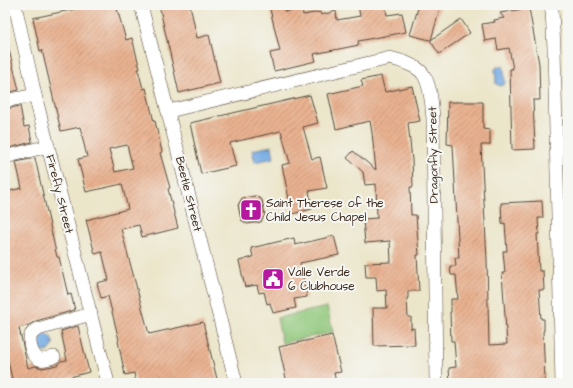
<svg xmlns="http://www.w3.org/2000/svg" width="573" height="388" font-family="'Architects Daughter',sans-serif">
<defs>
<pattern id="building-hatch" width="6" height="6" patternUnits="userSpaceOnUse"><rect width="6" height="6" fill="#e9b291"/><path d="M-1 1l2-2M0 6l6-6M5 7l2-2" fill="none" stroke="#be9176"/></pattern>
</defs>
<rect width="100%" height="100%" fill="#f6f6f2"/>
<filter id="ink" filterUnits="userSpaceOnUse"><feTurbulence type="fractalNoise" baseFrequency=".025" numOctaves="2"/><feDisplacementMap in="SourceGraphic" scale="8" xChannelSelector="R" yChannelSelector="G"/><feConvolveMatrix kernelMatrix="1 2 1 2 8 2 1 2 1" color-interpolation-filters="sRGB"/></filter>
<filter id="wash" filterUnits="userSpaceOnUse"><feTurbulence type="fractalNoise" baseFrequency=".012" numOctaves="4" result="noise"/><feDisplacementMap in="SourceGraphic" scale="16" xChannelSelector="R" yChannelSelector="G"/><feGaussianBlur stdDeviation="0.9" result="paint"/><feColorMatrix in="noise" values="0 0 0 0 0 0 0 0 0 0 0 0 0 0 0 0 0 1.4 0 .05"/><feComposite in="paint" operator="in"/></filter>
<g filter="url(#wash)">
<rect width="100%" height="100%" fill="#ebe5c9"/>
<path fill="#90c87b" stroke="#66794c" d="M327,307L333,332L282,343L277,318Z"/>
<g fill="#75abe3" stroke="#586a80">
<path d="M501,66H503L504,69L505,83L501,86L496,84L495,69L497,67Z"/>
<path d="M272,146L274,158L255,162L252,150Z"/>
<circle cx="44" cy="343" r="9"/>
</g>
<g id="blocks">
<g fill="url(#building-hatch)" fill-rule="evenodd">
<path d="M94,5H116L126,40L132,38L140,69H138L143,89L146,88L154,122L155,121L162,152L160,153L170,188L168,189L178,228L142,237L139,225L121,229L149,334L203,322L218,383H136L134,373L125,375L118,341L119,340L108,296L101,298L97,283L109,280L102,252L95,254L86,220L128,209L122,184L86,192L78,159L87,157L80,127L61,131L42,50L40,51L33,18ZM127,145L133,168L115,172L109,149Z"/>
<path d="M159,5H190L197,38L209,35L220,83L179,93Z"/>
<path d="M269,5H283L285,12L302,8L303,15L320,12L321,15L336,11L337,20L360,16L358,5H385L387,15L402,13L406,32L358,41L359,45L314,54L316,61L274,71L270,53L280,51Z"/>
<path d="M419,5H441L431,40L461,19L470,33L439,54L430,40L410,35Z"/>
<path d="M529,8L539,64L540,100H533L535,149L512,150L510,69H513L509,48L498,50L496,39L485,41L482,24L495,22L494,20L504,18L500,13Z"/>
<path d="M5,46H8L19,90L5,93Z"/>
<path d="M381,76L385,92L412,86L420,121L408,123L412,160L413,187H410L411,215H416L419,255H417L419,291H408V298H407L408,317H411V329L414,328L415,345L374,346L373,308H387L386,290L377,291L376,277H366L365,263L391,262L390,241L365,243L363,219L377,218L376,184L365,185L363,172L347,158L353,151L376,170L372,133L370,121L336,129L328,94L363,86L361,80Z"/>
<path d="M310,95L318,123L303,127L312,159L320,157L327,188L309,191L312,209L292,214L282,165L290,163L281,131L230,143L236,166L201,174L190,123Z"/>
<path d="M448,102H483V129L490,130V145H481L487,260L489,345L507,344L502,273H505L503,251H507L505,223L502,224L501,203L542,201L543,218H538L539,234H537L539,271H543L544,290H539L541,319H544V331H543L545,379L541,383H450L449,368L456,367L454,341H451L450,312H451V299H458L456,275H451L450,266H456L455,258H459L453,145L447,144Z"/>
<path d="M20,106L24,127L29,126L32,142L5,149V109Z"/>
<path d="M35,158L57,257H59L68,295L71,294L75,310L36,321L29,325L19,328L28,368L36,366L42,368L48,367L57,365L61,361L67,360L61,331L78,326L89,372L48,383H13L5,348V192L22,188L16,162Z"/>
<path d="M256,196L262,200L265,215L261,222L247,224L241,220L238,205L242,198Z"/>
<path d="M334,236L339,255L300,263L307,297L294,299L296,308L273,313L270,303L267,304L264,292L259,293L257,285L245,287L239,261L253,257L251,248L294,238L295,245Z"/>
<path d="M332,335L341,372L334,373L336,383H287L279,347Z"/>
</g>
</g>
</g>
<g filter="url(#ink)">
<use href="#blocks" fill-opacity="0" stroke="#554638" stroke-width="1"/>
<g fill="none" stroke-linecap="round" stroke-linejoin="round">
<g stroke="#554638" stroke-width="14">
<g id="minor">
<path d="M15,5L35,95L108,383"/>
<path d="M141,5L236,383"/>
<path d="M550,5L552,10L554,48L562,383"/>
<path d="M5,101L35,95"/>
<path d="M169,111L390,58C400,61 417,65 423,74C431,85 432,106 433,119L436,383"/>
<path d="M5,157L48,146"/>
<path d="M54,357C50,358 43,361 39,359C32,356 28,342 31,335C33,332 36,330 38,329L91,314"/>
</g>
</g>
<use href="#minor" stroke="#fff" stroke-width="13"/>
</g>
</g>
<defs>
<g id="church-square" transform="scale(1.15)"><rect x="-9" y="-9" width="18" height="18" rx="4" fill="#b5179e" stroke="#f6f6f2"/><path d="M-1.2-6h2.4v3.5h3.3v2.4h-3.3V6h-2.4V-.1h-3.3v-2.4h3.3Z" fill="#fff"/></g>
<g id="civic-square" transform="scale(1.15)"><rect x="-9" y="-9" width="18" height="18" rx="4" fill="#b5179e" stroke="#f6f6f2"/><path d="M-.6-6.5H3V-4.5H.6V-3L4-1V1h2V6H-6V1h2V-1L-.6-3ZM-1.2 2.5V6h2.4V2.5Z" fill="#fff"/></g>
</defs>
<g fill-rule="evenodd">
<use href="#church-square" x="251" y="210"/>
<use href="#civic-square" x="273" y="279"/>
</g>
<g text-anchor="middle" stroke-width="4" stroke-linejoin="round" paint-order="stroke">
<g font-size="12" fill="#3b2a1e" stroke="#f6f6f2">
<text transform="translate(433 155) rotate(-91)" y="4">Dragonfly Street</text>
<text transform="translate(60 194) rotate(76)" y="4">Firefly Street</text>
<text transform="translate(189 194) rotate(76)" y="4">Beetle Street</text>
</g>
<g font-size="12" fill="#3b2a1e" stroke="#f6f6f2" text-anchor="start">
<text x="266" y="207">Saint Therese of the<tspan x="266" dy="14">Child Jesus Chapel</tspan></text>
<text x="288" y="276">Valle Verde<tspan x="288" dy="14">6 Clubhouse</tspan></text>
</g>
</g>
<rect width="573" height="388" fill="none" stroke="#f6f6f2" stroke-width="20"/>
</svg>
